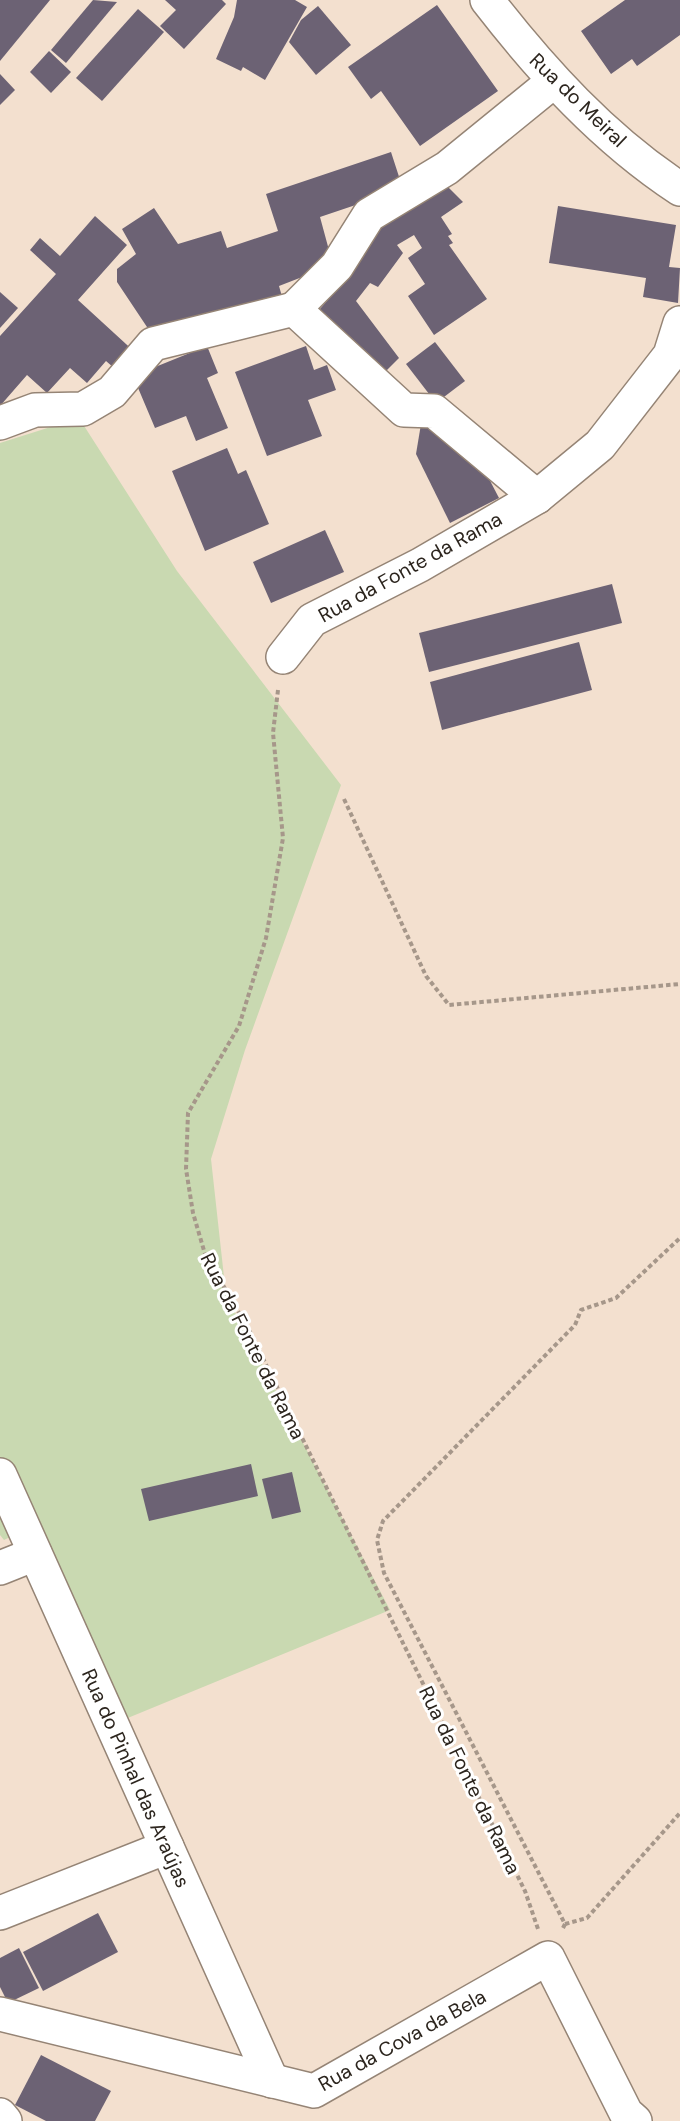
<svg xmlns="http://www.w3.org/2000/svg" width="680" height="2121" font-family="'DM Sans',sans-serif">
<rect width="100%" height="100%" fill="#f3e0cf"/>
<path fill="#c9d9b1" d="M79,418L177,571L341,785L245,1050L211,1159L226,1295L390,1610L118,1722L38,1523L4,1540L0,1535V443Z"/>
<g fill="#6c6274">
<path d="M0,0H50L0,61Z"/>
<path d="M93,0L117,2L66,63L51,50Z"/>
<path d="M165,0H222L226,4L184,49L160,26L176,10Z"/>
<path d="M237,0H295L307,7L265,80L243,67L241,71L216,59L234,17Z"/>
<path d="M625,0H680V35L637,66L632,59L611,74L581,31Z"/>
<path d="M437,5L498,91L420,146L381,91L371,99L348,67Z"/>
<path d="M318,6L351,45L316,75L289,42L301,20Z"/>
<path d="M138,9L164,32L102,101L76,78Z"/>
<path d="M49,51L71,72L51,93L30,72Z"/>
<path d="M0,74L15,90L0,105Z"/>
<path d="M391,152L403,189L320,217L333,265L279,286L283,300L155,339L117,282V269L136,254L122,229L154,208L178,244L221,231L227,248L278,231L266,194Z"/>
<path d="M440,179L463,202L441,217L452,234L448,236L453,243L449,245L487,299L434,335L408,296L425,284L408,258L422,248L414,235L397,245L403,253L378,287L370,283L356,301L399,358L382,375L319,310L333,294L326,288L377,219Z"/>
<path d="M558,206L676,225L669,267L680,268L678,303L643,297L646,278L549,263Z"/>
<path d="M95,216L127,245L78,300L138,355L121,374L106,361L87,383L70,368L47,393L27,375L0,406V336L56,274L30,250L40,238L60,256Z"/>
<path d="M0,292L18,308L0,328Z"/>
<path d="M435,342L465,381L436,403L406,364Z"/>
<path d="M207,346L218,373L207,378L228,428L196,441L186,416L155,428L133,376Z"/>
<path d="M306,346L314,370L327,365L336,390L308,400L322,436L267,456L235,372Z"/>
<path d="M421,424L474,450L499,498L450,523L416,454Z"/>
<path d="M227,448L238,474L246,470L269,524L205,551L172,471Z"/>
<path d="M325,530L344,572L271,603L253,562Z"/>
<path d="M612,584L622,623L429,672L419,633Z"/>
<path d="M579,642L592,690L442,730L430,682Z"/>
<path d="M251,1464L258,1496L149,1521L141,1489Z"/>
<path d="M292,1472L301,1512L272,1519L262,1479Z"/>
<path d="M98,1913L118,1952L43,1991L23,1952Z"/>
<path d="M19,1948L39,1988L8,2003L0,1987V1958Z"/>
<path d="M41,2055L111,2091L95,2121H46L15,2105Z"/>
</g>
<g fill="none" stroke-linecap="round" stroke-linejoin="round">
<g stroke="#958475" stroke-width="36">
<g id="minor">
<path d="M487,0C542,71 604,139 680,189"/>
<path d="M294,309L337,266L369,215L447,168L554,81"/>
<path d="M0,423L35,410L83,409L112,392L153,344L294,309L404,410L434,411L537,497"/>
<path d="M283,657L312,620L420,565L537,497L600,445L670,355L680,323"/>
<path d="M0,1475L272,2081"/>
<path d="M0,1568L35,1554"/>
<path d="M0,1913L167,1847"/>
<path d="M0,2014L314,2091L548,1958L626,2113L635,2121"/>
<path d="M0,2115L5,2121"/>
</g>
</g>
<g stroke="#a6978a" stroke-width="4" stroke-dasharray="4.5 3" stroke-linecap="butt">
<path d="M278,690L273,733L283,838L266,938L239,1026L188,1113L186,1169L193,1213L205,1254L249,1330L525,1891L538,1929"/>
<path d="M344,799L426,976L449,1005L680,984"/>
<path d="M565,1924L587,1918L680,1813"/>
<path d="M563,1928L565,1924L384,1573L377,1540L383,1521L575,1325L581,1310L616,1298L680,1238"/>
</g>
<use href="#minor" stroke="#fff" stroke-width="33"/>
</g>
<g text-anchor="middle" stroke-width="6" stroke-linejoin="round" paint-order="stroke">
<g font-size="20" fill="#2c251e" stroke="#fff">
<text transform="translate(578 100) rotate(44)" y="7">Rua do Meiral</text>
<text transform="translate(410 567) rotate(-29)" y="7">Rua da Fonte da Rama</text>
<text transform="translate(253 1346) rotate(63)" y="7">Rua da Fonte da Rama</text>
<text transform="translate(136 1778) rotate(66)" y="7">Rua do Pinhal das Araújas</text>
<text transform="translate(470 1780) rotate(64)" y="7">Rua da Fonte da Rama</text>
<text transform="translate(402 2040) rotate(-29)" y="7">Rua da Cova da Bela</text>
</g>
</g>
</svg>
